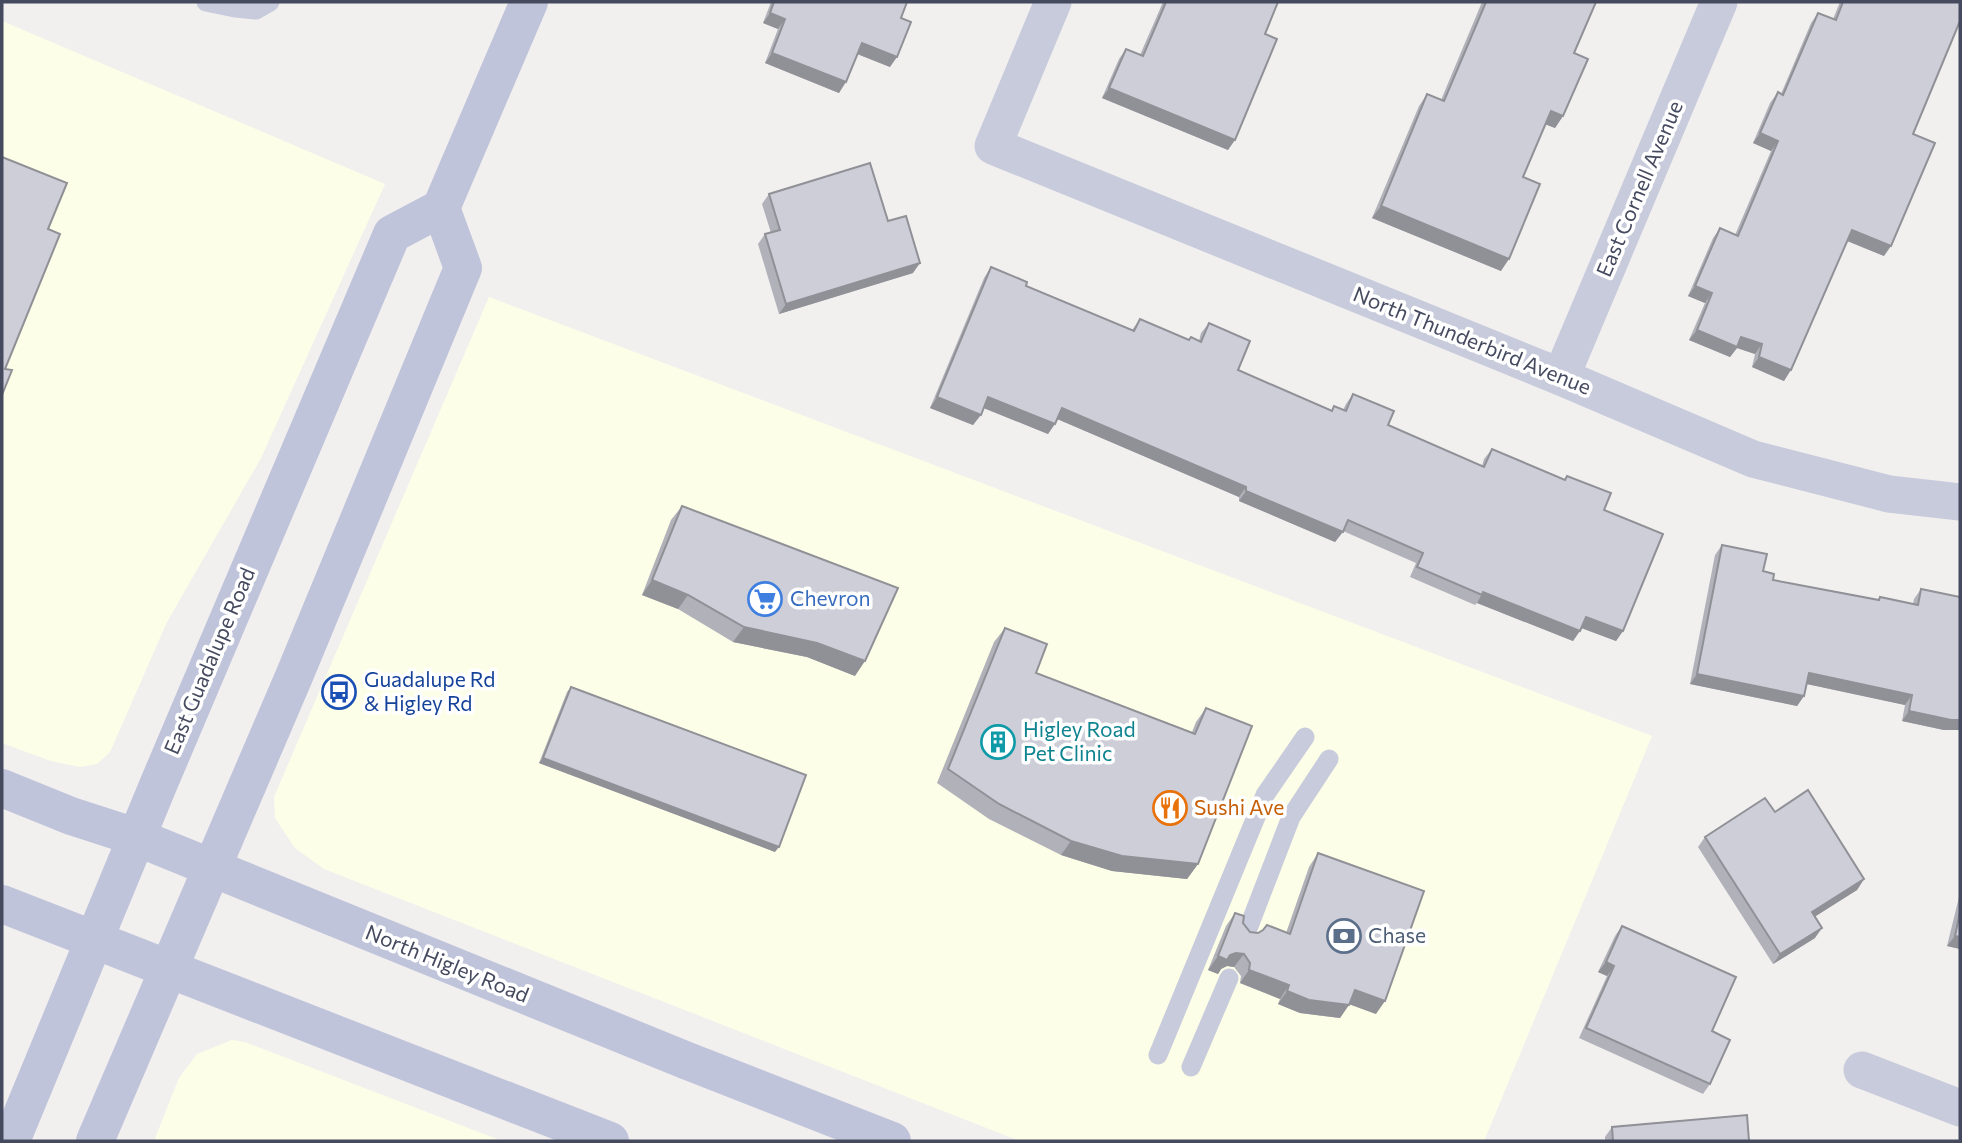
<svg xmlns="http://www.w3.org/2000/svg" width="1962" height="1143" font-family="Commissioner,sans-serif">
<rect width="100%" height="100%" fill="#f2f0ef"/>
<g fill="#fdfee7">
<path d="M2,21L385,184L261,458L167,622L110,752L97,764L80,767L51,761L2,743Z"/>
<path d="M489,297L1652,736L1484,1141H1020L324,869L295,848L275,818L274,797Z"/>
<path d="M232,1040L245,1042L502,1141H154L179,1078L197,1054Z"/>
</g>
<g fill="none" stroke-linecap="round" stroke-linejoin="round">
<g stroke="#c7cbdb" stroke-width="19">
<path d="M206,2L235,8L256,10L270,2"/>
<path d="M1246,934L1291,817L1329,759"/>
<path d="M1158,1055L1265,795L1305,737"/>
<path d="M1191,1067L1229,978"/>
</g>
<g stroke="#c7cbdb" stroke-width="37">
<path d="M1053,2L993,146L1561,377L1753,459L1889,494L1960,502"/>
<path d="M1561,377L1719,2"/>
<path d="M1862,1070L1960,1108"/>
</g>
<g stroke="#c0c4da" stroke-width="38">
<path d="M2,788L71,816L136,837L685,1060L892,1141"/>
<path d="M2,904L610,1141"/>
<path d="M11,1141L159,783L392,234L441,208L529,2"/>
<path d="M95,1141L295,674L463,268L441,208"/>
</g>
</g>
<g fill="#b1b1ba">
<path d="M771,2H907L901,18L890,67L857,54L839,93L765,63L778,29L763,23Z"/>
<path d="M1163,2H1278L1265,34L1228,150L1102,98L1119,59L1126,49L1140,55Z"/>
<path d="M1482,2H1596L1574,53L1563,116L1555,128L1545,124L1523,177L1501,271L1372,218L1419,106L1427,94L1441,100Z"/>
<path d="M1840,2H1960L1913,134L1884,256L1847,241L1784,381L1752,367L1755,354L1737,348L1730,357L1689,340L1705,303L1688,296L1713,238L1720,228L1735,235L1771,151L1753,143L1770,103L1778,92L1781,94L1811,23L1818,13L1833,19Z"/>
<path d="M769,194L888,221L913,273L779,314L758,244L765,234L771,233L762,204Z"/>
<path d="M991,267L1026,286L1132,330L1140,319L1189,340L1199,341L1201,333L1209,323L1238,370L1332,410L1334,406L1343,410L1346,404L1353,394L1388,425L1482,466L1484,459L1492,449L1564,480L1567,476L1604,510L1623,631L1616,641L1581,628L1573,641L1477,603L1475,605L1410,577L1416,563L1343,531L1335,542L1239,501V497L1057,419L1048,434L984,408L973,425L930,408L984,278Z"/>
<path d="M682,506L855,676L807,657L733,642L678,609L642,595L671,520Z"/>
<path d="M1722,545L1763,571L1773,580L1877,600L1880,597L1913,604L1914,599L1921,589L1944,730L1902,721L1905,705L1807,684L1804,696L1797,706L1690,684L1715,555Z"/>
<path d="M1005,628L1036,673L1192,732L1196,722L1206,708L1198,864L1187,879L1112,871L1061,855L989,819L937,783L994,642Z"/>
<path d="M571,687L775,852L539,763L567,692Z"/>
<path d="M1775,812L1864,879L1857,890L1815,916V938L1773,964L1698,847L1705,837Z"/>
<path d="M1318,853L1376,1014L1349,1004L1340,1018L1300,1013L1278,1004L1280,999L1240,983L1241,976L1234,967L1227,966L1221,969L1218,974L1208,970L1226,926L1235,913L1250,932L1286,933L1309,867Z"/>
<path d="M1960,893V949L1947,946Z"/>
<path d="M1622,926L1712,1031L1710,1084L1703,1094L1579,1038L1607,976L1598,972L1615,936Z"/>
<path d="M1612,1127L1749,1141H1605V1137Z"/>
</g>
<g fill="#909097">
<path d="M770,13L785,19L778,29L763,23Z"/>
<path d="M862,43L897,57L890,67L855,53Z"/>
<path d="M772,53L846,82L839,93L765,63Z"/>
<path d="M1109,88L1235,140L1228,150L1102,98Z"/>
<path d="M1551,111L1563,116L1555,128L1542,123Z"/>
<path d="M1760,133L1778,141L1771,151L1753,143Z"/>
<path d="M1381,206L1509,259L1501,271L1372,218Z"/>
<path d="M1852,230L1891,246L1884,256L1845,240Z"/>
<path d="M920,263L913,273L779,314L786,304Z"/>
<path d="M1695,286L1712,293L1705,303L1688,296Z"/>
<path d="M1697,330L1741,337L1762,344L1755,354L1737,348L1730,357L1689,340Z"/>
<path d="M1759,357L1791,370L1784,381L1752,367Z"/>
<path d="M937,397L981,415L973,425L930,408Z"/>
<path d="M988,397L1055,424L1048,434L981,407Z"/>
<path d="M1062,408L1246,487L1239,497L1055,418Z"/>
<path d="M1246,491L1343,532L1335,542L1239,501Z"/>
<path d="M652,580L688,595L678,609L642,595Z"/>
<path d="M1483,592L1580,631L1573,641L1477,603Z"/>
<path d="M1586,617L1623,631L1616,641L1579,627Z"/>
<path d="M744,627L817,643L865,661L855,676L807,657L733,642Z"/>
<path d="M1809,673L1912,695L1905,705L1802,683Z"/>
<path d="M1697,674L1804,696L1797,706L1690,684Z"/>
<path d="M1909,711L1960,720V730H1944L1902,721Z"/>
<path d="M543,758L779,847L775,852L539,763Z"/>
<path d="M1071,841L1198,864L1187,879L1112,871L1061,855Z"/>
<path d="M1864,879L1857,890L1805,923L1812,912Z"/>
<path d="M1822,928L1815,938L1773,964L1780,954Z"/>
<path d="M1955,936L1960,937V949L1947,946Z"/>
<path d="M1236,953L1244,954L1234,967L1227,966L1221,969L1230,955Z"/>
<path d="M1218,956L1227,960L1218,974L1208,970Z"/>
<path d="M1606,962L1614,966L1607,976L1598,972Z"/>
<path d="M1249,970L1289,985L1280,999L1240,983Z"/>
<path d="M1355,990L1385,1001L1376,1014L1346,1003Z"/>
<path d="M1287,991L1349,1005L1340,1018L1300,1013L1278,1004Z"/>
</g>
<g fill="#ceced8" stroke="#909097" stroke-width="2">
<path d="M774,2H907L901,18L911,22L897,57L862,43L846,82L772,53L785,19L770,13Z"/>
<path d="M1166,2H1278L1265,34L1277,39L1235,140L1109,88L1126,49L1143,56Z"/>
<path d="M1486,2H1596L1574,53L1588,59L1563,116L1551,111L1523,177L1540,184L1509,259L1381,206L1427,94L1444,101Z"/>
<path d="M1843,2H1960V21L1913,134L1935,143L1891,246L1852,230L1791,370L1759,357L1762,344L1741,337L1737,347L1697,330L1712,293L1695,286L1720,228L1738,236L1778,141L1760,133L1778,92L1783,95L1818,13L1836,20Z"/>
<path d="M2,157L67,183L48,229L60,234L5,369L12,370L2,395Z"/>
<path d="M870,163L888,221L906,216L920,263L786,304L765,234L780,230L769,194Z"/>
<path d="M991,267L1027,282L1026,286L1134,331L1140,319L1189,340L1191,337L1201,342L1209,323L1250,341L1238,370L1332,411L1334,406L1346,411L1353,394L1394,411L1388,425L1484,467L1492,449L1565,480L1567,476L1611,493L1604,510L1663,534L1623,631L1586,617L1580,631L1483,592L1482,595L1417,567L1423,553L1348,520L1343,532L1246,491V487L1062,408L1055,424L988,397L981,415L937,397Z"/>
<path d="M682,506L898,588L865,661L817,643L744,627L688,595L652,580Z"/>
<path d="M1722,545L1767,554L1763,571L1774,574L1773,580L1879,600L1880,597L1918,605L1921,589L1960,597V720H1951L1909,711L1912,695L1809,673L1804,696L1697,674Z"/>
<path d="M1005,628L1047,644L1036,673L1195,734L1206,708L1252,726L1198,864L1122,856L1071,841L999,804L948,769Z"/>
<path d="M571,687L806,775L779,847L543,758Z"/>
<path d="M1808,790L1864,879L1812,912L1822,928L1780,954L1705,837L1765,798L1775,812Z"/>
<path d="M1318,853L1424,891L1385,1001L1355,990L1349,1005L1309,1000L1287,991L1289,985L1249,970L1250,963L1244,954L1236,953L1230,955L1227,960L1218,956L1235,913L1244,916L1243,923L1250,932L1258,933L1263,930L1267,925L1290,934Z"/>
<path d="M1960,912V937L1955,936Z"/>
<path d="M1622,926L1736,977L1712,1031L1730,1040L1710,1084L1586,1028L1614,966L1606,962Z"/>
<path d="M1747,1115L1749,1141H1613L1612,1127Z"/>
</g>
<defs>
<g id="supermarket-ring" transform="scale(1.75)"><circle r="9.5" fill="#fff" stroke="#3f7fe0" stroke-width="1.5"/><path d="M-6-5.5h2.5l.6 2H6L4.5 2H-2.5L-4.4-4H-6ZM-1.5 3.2a1.3 1.3 0 1 0 .1 0ZM3 3.2a1.3 1.3 0 1 0 .1 0Z" fill="#3f7fe0"/></g>
<g id="bus-ring" transform="scale(1.75)"><circle r="9.5" fill="#fff" stroke="#1a4fb4" stroke-width="1.5"/><path d="M-5-6H5V4H4V6H2V4H-2V6H-4V4H-5ZM-3.5-4V0h7V-4ZM-3.5 1.2v1.5H-2V1.2ZM2 1.2v1.5H3.5V1.2Z" fill="#1a4fb4"/></g>
<g id="building-ring" transform="scale(1.75)"><circle r="9.5" fill="#fff" stroke="#0f9aa8" stroke-width="1.5"/><path d="M-4-6H4V6H1V3H-1V6H-4ZM-2.5-4.3h1.7v1.8h-1.7ZM.8-4.3h1.7v1.8H.8ZM-2.5-1h1.7V.8h-1.7ZM.8-1h1.7V.8H.8Z" fill="#0f9aa8"/></g>
<g id="restaurant-ring" transform="scale(1.75)"><circle r="9.5" fill="#fff" stroke="#e8710a" stroke-width="1.5"/><path d="M-5-6h1v4h1v-4h1v4h1v-4h1v5L-1.5 .5V6h-2V.5L-5-1ZM5-6V6H3V1.5H1.5Q1.5-4 5-6Z" fill="#e8710a"/></g>
<g id="bank-ring" transform="scale(1.75)"><circle r="9.5" fill="#fff" stroke="#5c6f8a" stroke-width="1.5"/><path d="M-6-4H6V4H-6ZM0-2.3a2.3 2.3 0 1 0 0 4.6a2.3 2.3 0 1 0 0-4.6Z" fill="#5c6f8a"/></g>
</defs>
<g fill-rule="evenodd">
<use href="#supermarket-ring" x="765" y="599"/>
<use href="#bus-ring" x="339" y="692"/>
<use href="#building-ring" x="998" y="742"/>
<use href="#restaurant-ring" x="1170" y="808"/>
<use href="#bank-ring" x="1344" y="936"/>
</g>
<g text-anchor="middle" stroke-width="7" stroke-linejoin="round" paint-order="stroke">
<g font-size="21" fill="#454a5f" stroke="#fff">
<text transform="translate(1640 189) rotate(-67)" y="7">East Cornell Avenue</text>
<text transform="translate(1472 341) rotate(22)" y="7">North Thunderbird Avenue</text>
<text transform="translate(210 661) rotate(-67)" y="7">East Guadalupe Road</text>
<text transform="translate(447 964) rotate(22)" y="7">North Higley Road</text>
</g>
<g font-size="21" fill="#366cbe" stroke="#fff" text-anchor="start">
<text x="790" y="606">Chevron</text>
</g>
<g font-size="21" fill="#164399" stroke="#fff" text-anchor="start">
<text x="364" y="687">Guadalupe Rd<tspan x="364" dy="24">&amp; Higley Rd</tspan></text>
</g>
<g font-size="21" fill="#0d838f" stroke="#fff" text-anchor="start">
<text x="1023" y="737">Higley Road<tspan x="1023" dy="24">Pet Clinic</tspan></text>
</g>
<g font-size="21" fill="#c56008" stroke="#fff" text-anchor="start">
<text x="1194" y="815">Sushi Ave</text>
</g>
<g font-size="21" fill="#4e5e75" stroke="#fff" text-anchor="start">
<text x="1368" y="943">Chase</text>
</g>
</g>
<rect width="1962" height="1143" fill="none" stroke="#454a5f" stroke-width="7"/>
</svg>
